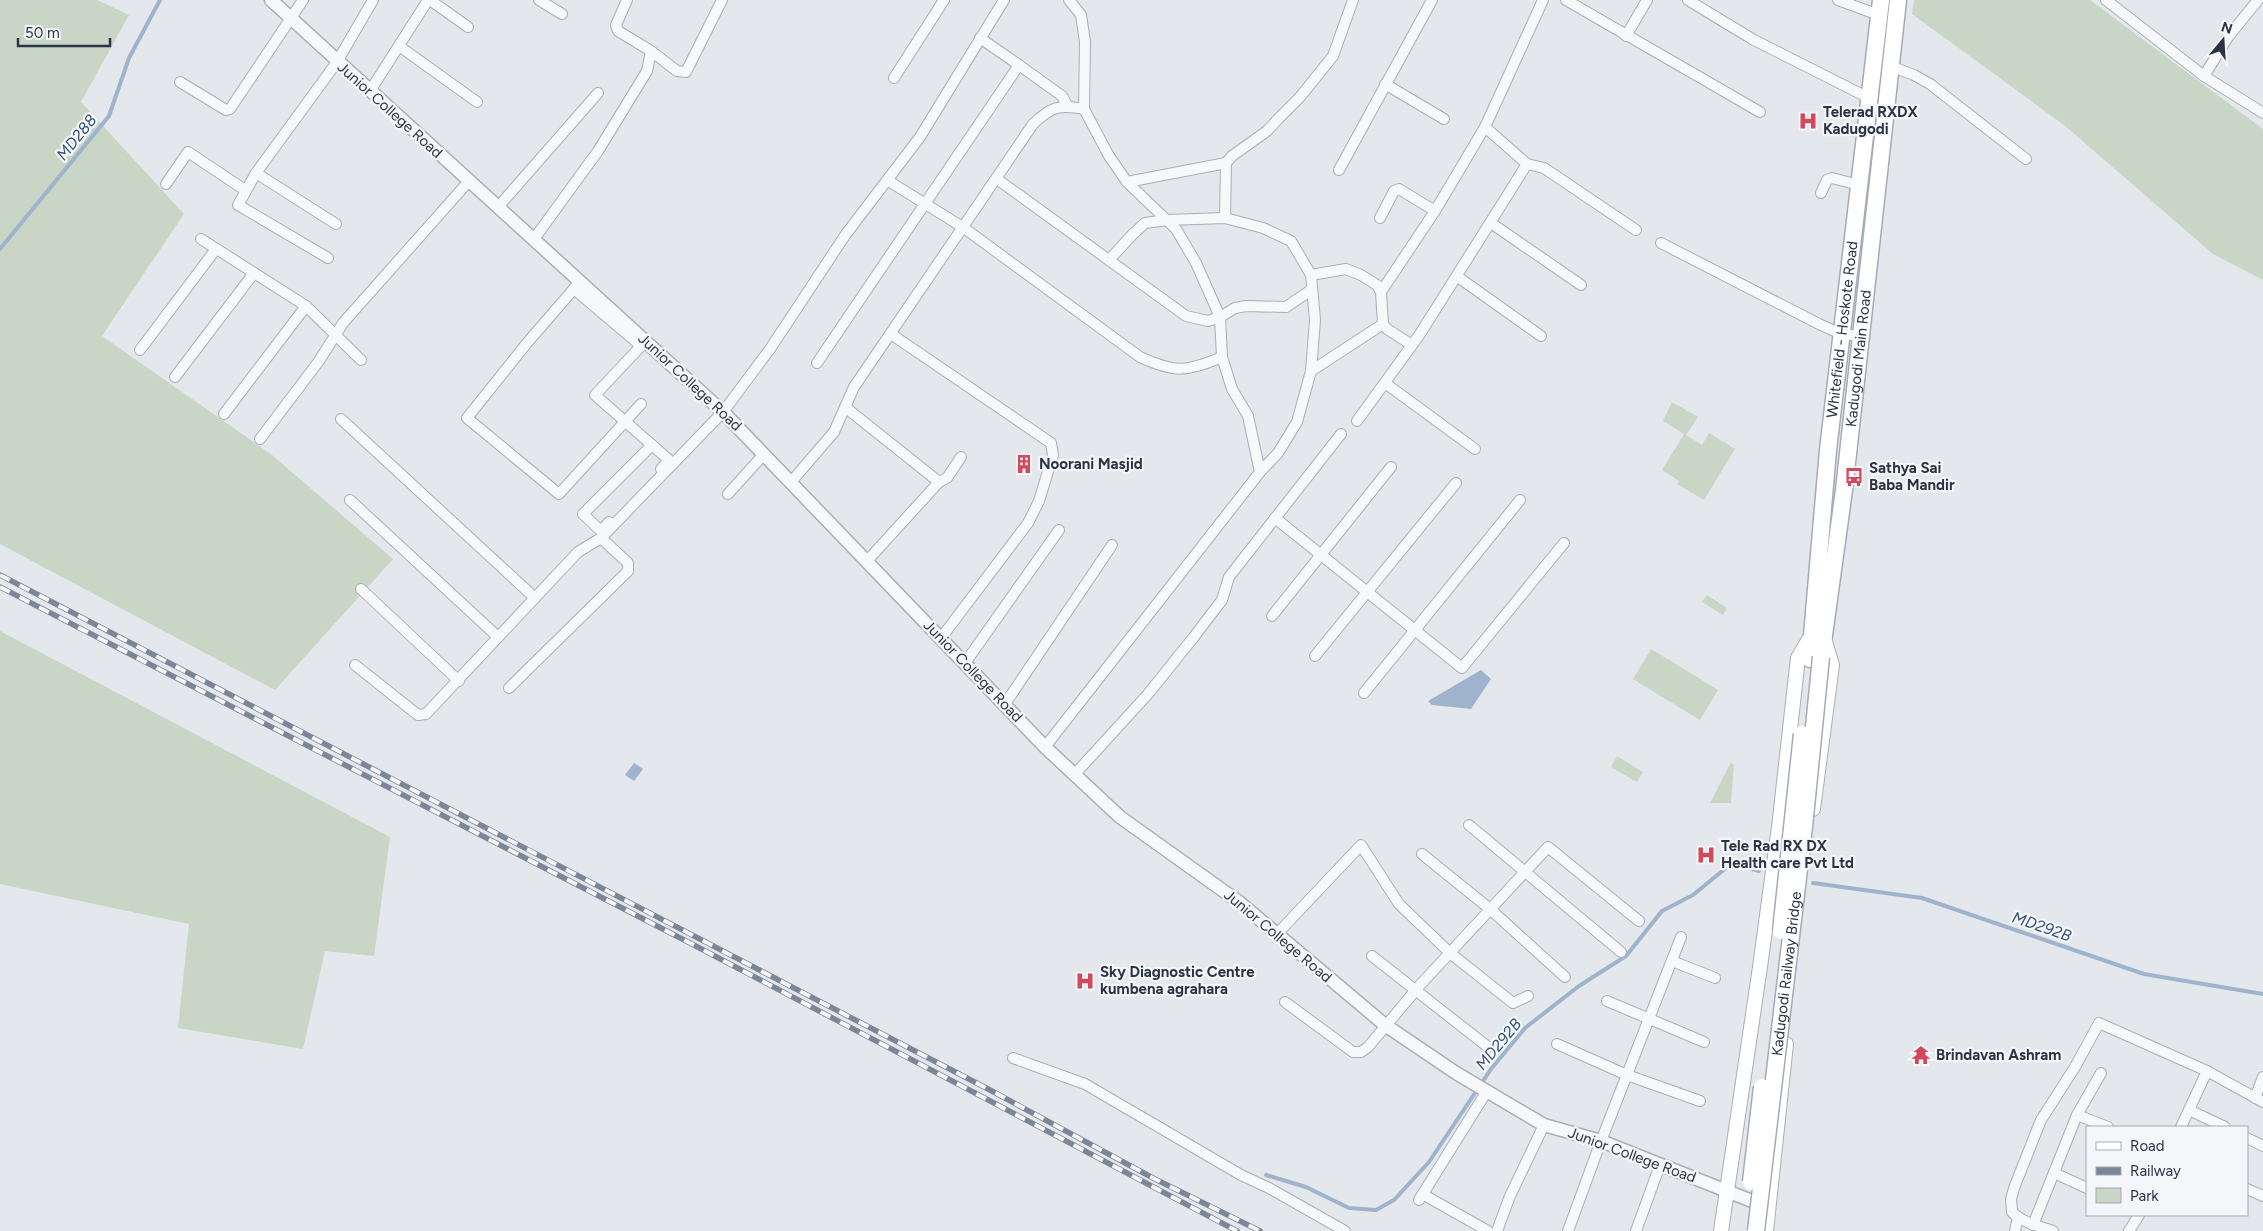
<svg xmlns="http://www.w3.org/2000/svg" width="2263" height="1231" font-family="Figtree,sans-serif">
<rect width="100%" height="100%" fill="#e4e7ec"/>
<g fill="#c9d6c5">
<path d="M0,0H97L129,15L81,102L184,214L102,336L272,455L393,559L275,690L0,544Z"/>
<path d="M1914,0H2090L2263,129V280L2213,254L2064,125L1912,14Z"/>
<path d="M1672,402L1698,417L1686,435L1702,445L1709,433L1735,449L1704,500L1677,484L1679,481L1662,470L1684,434L1663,421Z"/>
<path d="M1707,595L1727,608L1723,615L1702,602Z"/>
<path d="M0,631L390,837L374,956L325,951L303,1049L178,1028L189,924L0,884Z"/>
<path d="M1651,649L1718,690L1700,720L1633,679Z"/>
<path d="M1617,756L1643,772L1637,782L1611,767Z"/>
<path d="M1731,762L1734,765L1731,803H1710Z"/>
</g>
<g fill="#9fb4cc">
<path d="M1481,670L1491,679L1471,709L1432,705L1428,701Z"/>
<path d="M634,763L643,769L634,781L625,775Z"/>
</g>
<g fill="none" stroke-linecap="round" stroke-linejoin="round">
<g stroke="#9fb4cc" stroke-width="4">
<path d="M0,249L109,116L129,58L160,0"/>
<path d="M1813,883L1922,898L2144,974L2263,994"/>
<path d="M1266,1175L1306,1187L1349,1208L1376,1210L1394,1200L1429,1162L1491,1069L1525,1028L1579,986L1626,956L1662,911L1693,895L1732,863L1759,871"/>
</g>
<g stroke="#a9aeb7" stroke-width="12">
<g id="minor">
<path d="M430,0L468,27"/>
<path d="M539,0L562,14"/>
<path d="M627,0L616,25L618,31L651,51L677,71L686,72L722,0"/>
<path d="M1566,0L1760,112"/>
<path d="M1688,0L1754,40L1869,98"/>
<path d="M1838,0L1879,15"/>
<path d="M2106,0L2204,76L2263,113"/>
<path d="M1626,36L1647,0"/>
<path d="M399,46L477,102"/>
<path d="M1019,65L1062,96L1068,107"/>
<path d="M1890,66L1914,75L1930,84L2026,159"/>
<path d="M2204,76L2228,37L2258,0"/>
<path d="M894,78L944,0"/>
<path d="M180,82L226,110L230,109L303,0"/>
<path d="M1385,84L1444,119"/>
<path d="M370,91L428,0"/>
<path d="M1527,164L1544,168L1636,230"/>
<path d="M1339,170L1432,0"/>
<path d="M256,173L336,224"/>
<path d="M997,179L1186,316L1208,321L1220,317L1235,308L1246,306L1286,307L1311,290"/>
<path d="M887,180L964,228L1140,357C1175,373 1187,372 1222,357"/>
<path d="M1127,182L1226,163"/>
<path d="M166,184L188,152L245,190"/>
<path d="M1821,193L1827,180L1832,178L1859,185"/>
<path d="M498,207L598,93"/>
<path d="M1225,218L1226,163L1232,156L1267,131L1279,118L1300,97L1333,56L1353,0"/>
<path d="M1380,218L1394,191L1399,189L1435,211"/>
<path d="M1491,223L1581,285"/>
<path d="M201,239L306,306L361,360"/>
<path d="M534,239L598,151L647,71L651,51"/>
<path d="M1661,243L1819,324L1841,334L1861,336"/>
<path d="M328,258L238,205L256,173L337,62L373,0"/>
<path d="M1109,260L1133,234L1145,223L1167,220L1225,218L1263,228L1291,241L1311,275L1315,320L1311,371L1297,422L1278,453L1260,472"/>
<path d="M1311,275L1346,269L1361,275L1377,285L1381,292L1383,324L1387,329L1412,345"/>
<path d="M1458,277L1541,336"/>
<path d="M578,284L527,343L467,418L559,494L641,404"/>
<path d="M574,289L641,346L595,395L669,460L661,469"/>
<path d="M1381,292L1435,211L1485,127L1543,0"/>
<path d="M891,334L1051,443L1053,455L1039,501L1028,523L941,638"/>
<path d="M140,350L216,249"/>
<path d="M817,363L1019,65L980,38"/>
<path d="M1311,371L1383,324"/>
<path d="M175,377L254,273"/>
<path d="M1385,383L1475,449"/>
<path d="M845,407L939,482"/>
<path d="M224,414L306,306"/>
<path d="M341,419L535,598"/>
<path d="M1357,421L1420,334L1527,164L1485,127"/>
<path d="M260,439L319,361L343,323L469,181"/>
<path d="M791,482L834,432L854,387L1033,124C1051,107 1059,104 1084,109"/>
<path d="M728,494L764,454"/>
<path d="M350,500L498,637"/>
<path d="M1275,518L1462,668L1564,543"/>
<path d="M609,522L601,531L583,514L652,445"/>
<path d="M867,561L939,482L947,478L961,457"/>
<path d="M361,589L459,681"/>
<path d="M1272,616L1391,467"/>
<path d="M1315,656L1456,483"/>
<path d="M965,663L1059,530"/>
<path d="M355,665L418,715L426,714L578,552L601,538L723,412L770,349L846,234L920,137L1004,0"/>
<path d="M509,688L628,571V563L601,538"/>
<path d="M1364,693L1520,500"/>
<path d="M1005,704L1112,545"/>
<path d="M1045,747L1260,472L1248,416L1232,389L1222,357L1220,317L1196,263L1176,229L1127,182L1109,156L1084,109L1085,42L1081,15L1069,0"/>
<path d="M1075,774L1148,694L1193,638L1222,600L1229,577L1341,434"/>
<path d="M1469,825L1621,952"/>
<path d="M1422,854L1490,909L1565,977"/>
<path d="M1277,934L1361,845L1399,904L1450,953L1513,1003L1528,996"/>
<path d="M1372,956L1488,1047"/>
<path d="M1672,961L1715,978"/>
<path d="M1607,1001L1704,1042"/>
<path d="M1285,1002L1353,1052H1361L1368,1047L1420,985L1548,847L1639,921"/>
<path d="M1557,1044L1627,1075L1700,1101"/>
<path d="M1013,1058L1085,1084L1241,1175L1269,1188L1345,1231"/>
<path d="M2255,1098L2263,1077"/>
<path d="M2189,1110L2225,1127"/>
<path d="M2077,1115L2101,1073"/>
<path d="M2181,1127L2207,1071"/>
<path d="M2247,1138L2263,1146"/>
<path d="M2054,1173L2087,1188"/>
<path d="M2247,1189L2263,1196"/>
<path d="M1424,1195L1488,1231"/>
<path d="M1419,1200L1487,1091"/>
<path d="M2033,1225L2077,1115L2108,1127"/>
<path d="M1497,1231L1510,1196L1544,1125"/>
<path d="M1568,1231L1601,1141L1681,937"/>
<path d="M1636,1231L1660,1165"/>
<path d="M2015,1231L2018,1217"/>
<path d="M2053,1231C2039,1226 2023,1223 2012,1212L2011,1199L2014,1188L2041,1120L2075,1067L2099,1023L2207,1071L2263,1102"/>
<path d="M2129,1231L2139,1215"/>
</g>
</g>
<g stroke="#a9aeb7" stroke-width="15">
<path id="tertiary" d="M271,0L723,412L1045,747L1120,817L1239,902L1385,1025L1456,1073L1544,1125L1601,1141L1767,1207"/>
</g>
<g stroke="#a9aeb7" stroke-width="16">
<g id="secondary">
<path d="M1813,809L1832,665L1824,638"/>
<path d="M1721,1231L1760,967L1779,827L1798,658L1811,636"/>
<path d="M1766,1231L1786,1044"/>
</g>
</g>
<g stroke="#a3abb8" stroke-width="19">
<g id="primary">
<path id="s1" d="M1821,657L1844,490L1898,0"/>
<path id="s2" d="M1810,659L1828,450L1881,0"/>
</g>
</g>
<use href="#minor" stroke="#f7f8fa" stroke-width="10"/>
<use href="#tertiary" stroke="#f7f8fa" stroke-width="12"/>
<use href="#secondary" stroke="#fff" stroke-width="14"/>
<use href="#primary" stroke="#fff" stroke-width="16"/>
<g stroke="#7d8696" stroke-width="5.5">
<g id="rail">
<path d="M0,575L990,1090L1153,1178L1260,1231"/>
<path d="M0,587L690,943L1237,1231"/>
</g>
</g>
<use href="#rail" stroke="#f4f6f9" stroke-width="4" stroke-dasharray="11" stroke-linecap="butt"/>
<g stroke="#a3abb8" stroke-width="19" stroke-linecap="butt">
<g id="primary-bridge">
<path d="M1781,931L1802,734"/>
<path d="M1751,1182L1762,1087"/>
<path id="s3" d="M1756,1231L1804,827L1821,657"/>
</g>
</g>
<use href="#primary-bridge" stroke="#fff" stroke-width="16"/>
</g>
<defs>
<g id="hospital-bare" transform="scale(1.5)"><path d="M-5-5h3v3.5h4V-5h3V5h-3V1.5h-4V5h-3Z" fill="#d1495b" stroke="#f4f6f9" stroke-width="2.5" paint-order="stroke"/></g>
<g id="building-bare" transform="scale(1.5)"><path d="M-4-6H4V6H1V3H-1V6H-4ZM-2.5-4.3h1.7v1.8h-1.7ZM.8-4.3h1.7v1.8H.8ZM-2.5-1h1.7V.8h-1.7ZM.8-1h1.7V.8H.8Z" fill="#d1495b" stroke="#f4f6f9" stroke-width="2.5" paint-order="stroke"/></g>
<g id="bus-bare" transform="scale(1.5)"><path d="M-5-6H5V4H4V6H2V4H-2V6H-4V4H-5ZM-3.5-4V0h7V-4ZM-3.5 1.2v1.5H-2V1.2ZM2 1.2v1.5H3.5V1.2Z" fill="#d1495b" stroke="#f4f6f9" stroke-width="2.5" paint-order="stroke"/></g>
<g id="temple-bare" transform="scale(1.5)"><path d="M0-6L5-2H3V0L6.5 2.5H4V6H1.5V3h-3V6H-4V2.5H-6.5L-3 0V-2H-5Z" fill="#d1495b" stroke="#f4f6f9" stroke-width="2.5" paint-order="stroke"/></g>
</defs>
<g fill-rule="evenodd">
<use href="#hospital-bare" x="1808" y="121"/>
<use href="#building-bare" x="1024" y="464"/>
<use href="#bus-bare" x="1854" y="477"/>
<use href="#hospital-bare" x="1706" y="855"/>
<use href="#hospital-bare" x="1085" y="981"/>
<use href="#temple-bare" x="1921" y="1055"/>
</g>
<g text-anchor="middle" stroke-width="4.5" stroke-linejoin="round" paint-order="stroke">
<g font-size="15" fill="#2b3445" stroke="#f4f6f9">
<text transform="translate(390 110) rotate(42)" y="5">Junior College Road</text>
<text dy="5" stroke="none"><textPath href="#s2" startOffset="331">Whitefield - Hoskote Road</textPath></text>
<text dy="5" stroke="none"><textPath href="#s1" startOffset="301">Kadugodi Main Road</textPath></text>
<text transform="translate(690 382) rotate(43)" y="5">Junior College Road</text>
<text transform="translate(973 671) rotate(46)" y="5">Junior College Road</text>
<text transform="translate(1278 936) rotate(40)" y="5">Junior College Road</text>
<text dy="5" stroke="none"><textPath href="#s3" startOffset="259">Kadugodi Railway Bridge</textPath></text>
<text transform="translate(1632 1155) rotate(20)" y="5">Junior College Road</text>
</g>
<g font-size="15" font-weight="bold" fill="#2b3445" stroke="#f4f6f9" text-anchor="start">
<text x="1823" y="117">Telerad RXDX<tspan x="1823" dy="17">Kadugodi</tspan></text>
<text x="1039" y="469">Noorani Masjid</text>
<text x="1869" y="473">Sathya Sai<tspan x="1869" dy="17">Baba Mandir</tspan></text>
<text x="1721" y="851">Tele Rad RX DX<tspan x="1721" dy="17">Health care Pvt Ltd</tspan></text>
<text x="1100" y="977">Sky Diagnostic Centre<tspan x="1100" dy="17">kumbena agrahara</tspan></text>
<text x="1936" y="1060">Brindavan Ashram</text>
</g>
<g font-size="16" font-style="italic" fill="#34527a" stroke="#f4f6f9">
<text transform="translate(76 137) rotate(-51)" y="6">MD288</text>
<text transform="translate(2042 926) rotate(19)" y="6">MD292B</text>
<text transform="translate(1498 1044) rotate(-50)" y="6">MD292B</text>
</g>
</g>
<rect x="2086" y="1126" width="162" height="90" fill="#f4f6f9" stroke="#a4a8b1"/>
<rect x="2096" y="1142" width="25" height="8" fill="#ffffff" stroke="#a4a8b1"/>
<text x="2130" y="1151" font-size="15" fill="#2b3445">Road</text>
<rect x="2096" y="1167" width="25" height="8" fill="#7d8696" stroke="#a4a8b1"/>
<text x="2130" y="1176" font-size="15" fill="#2b3445">Railway</text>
<rect x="2096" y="1188" width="25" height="15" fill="#c9d6c5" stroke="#a4a8b1"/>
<text x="2130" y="1201" font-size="15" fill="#2b3445">Park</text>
<g transform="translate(2223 40) rotate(18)" stroke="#f4f6f9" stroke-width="4" paint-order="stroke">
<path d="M0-4L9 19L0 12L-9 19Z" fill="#2b3445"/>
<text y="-8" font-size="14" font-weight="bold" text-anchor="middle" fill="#2b3445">N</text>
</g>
<path d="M18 38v8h92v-8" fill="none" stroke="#2b3445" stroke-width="2.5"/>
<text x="25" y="38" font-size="15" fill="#2b3445" stroke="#f4f6f9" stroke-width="4" paint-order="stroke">50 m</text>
</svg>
